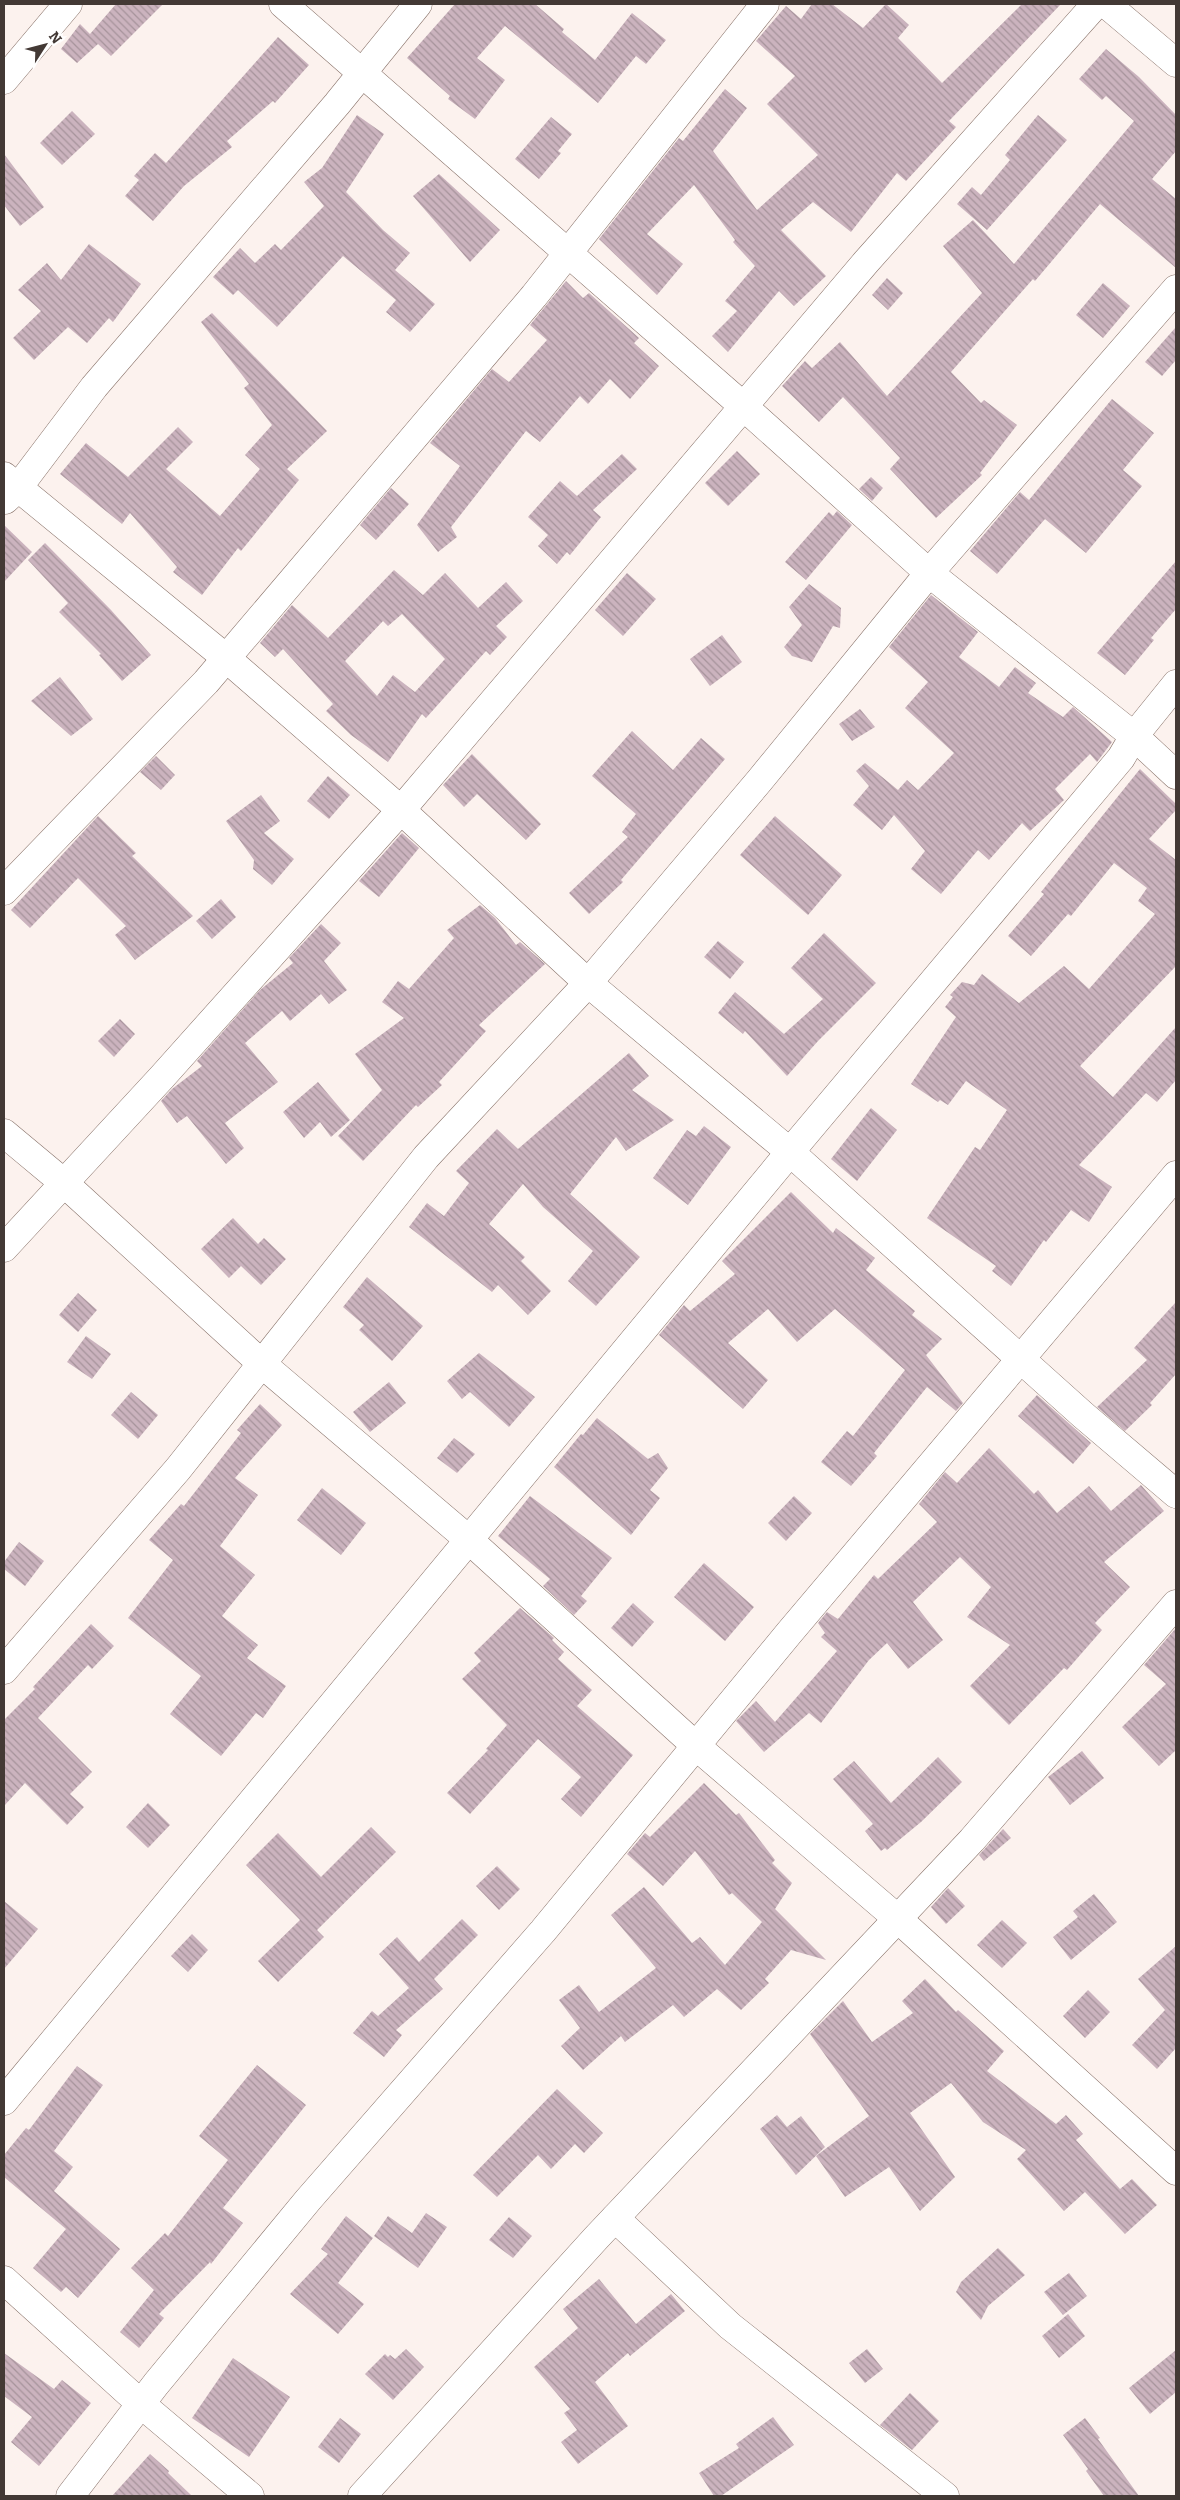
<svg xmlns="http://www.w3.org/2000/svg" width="1180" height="2500" font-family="Bitter,serif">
<defs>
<pattern id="building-back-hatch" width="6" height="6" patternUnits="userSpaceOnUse" patternTransform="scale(1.25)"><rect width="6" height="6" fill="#cbb3be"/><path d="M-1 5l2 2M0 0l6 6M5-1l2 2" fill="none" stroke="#a6939b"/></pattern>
</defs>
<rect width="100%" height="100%" fill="#fcf2ee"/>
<g fill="url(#building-back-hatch)" fill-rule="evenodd">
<path d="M116,4H163L111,56L98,44L77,63L61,49L80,24L90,34Z"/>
<path d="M455,4H535L564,29L562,32L595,60L632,13L666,40L646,64L636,56L598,103L505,26L477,58L505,80L475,119L448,99L450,96L407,58Z"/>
<path d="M812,4H832L863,28L886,4L909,25L898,38L942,83L1022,4H1061L949,121L956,127L906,181L897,173L851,232L813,202L781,230L826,276L794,306L779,291L728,352L712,336L737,311L725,301L755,266L733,242L735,240L694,185L647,234L683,264L657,295L599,239L679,138L683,141L725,89L747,108L713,151L757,210L818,155L767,104L795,76L756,41L786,6L801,19Z"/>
<path d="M278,37L309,65L275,103L273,101L227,141L232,147L184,186L153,221L125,196L139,180L134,176L155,153L166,163Z"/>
<path d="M1106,49L1139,77L1176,115V151L1152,179L1176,199V268L1100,204L1035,281L1033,279L951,372L981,403L984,400L1017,425L980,473L982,475L936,518L890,469L900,458L843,397L819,422L782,386L805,361L812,368L840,342L887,396L982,293L943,246L973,220L1014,264L1134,121L1106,96L1102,100L1079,79Z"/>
<path d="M72,111L95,134L62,165L40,143Z"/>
<path d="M357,115L384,134L346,192L383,230L410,253L395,270L435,304L410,332L386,312L396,300L343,256L277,327L238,290L233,295L213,277L240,248L255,263L275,244L281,250L324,206L304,182L322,168Z"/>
<path d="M1038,115L1067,140L987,230L957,204L972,187L981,195L1010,160L1005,155Z"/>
<path d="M551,117L572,134L558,151L561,153L539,179L515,159Z"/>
<path d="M4,154L44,207L20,226L4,205Z"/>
<path d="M439,174L500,230L470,262L413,196Z"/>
<path d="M89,244L141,284L113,322L109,318L87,343L68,327L34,360L13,338L41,311L18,290L47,263L61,280Z"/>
<path d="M887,278L903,293L888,310L872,295Z"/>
<path d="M566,281L583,298L589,293L639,338L634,343L659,366L630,399L610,379L588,404L580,396L540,442L526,431L451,527L457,537L438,552L417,525L460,466L430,443L492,369L509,382L547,340L530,325Z"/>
<path d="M1103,283L1130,306L1103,338L1076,315Z"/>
<path d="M212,313L327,431L287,469L299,480L241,551L238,548L202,595L173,572L177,567L130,513L122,524L60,474L86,443L128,477L178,427L193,442L166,469L220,516L260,469L245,455L272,425L244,388L249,384L201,322Z"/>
<path d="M1176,327V360L1162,376L1145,362Z"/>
<path d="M1112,399L1154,433L1123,470L1142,486L1086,553L1045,519L997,574L970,551L1020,492L1029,500Z"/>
<path d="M737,451L760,474L728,506L705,483Z"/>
<path d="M622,454L637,469L593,510L601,517L570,555L567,552L557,564L538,546L548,535L528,517L560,481L577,496Z"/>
<path d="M871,477L883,488L872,501L859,489Z"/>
<path d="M391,488L409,504L376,540L360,525Z"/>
<path d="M837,511L852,525L806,580L785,562L829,512L833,516Z"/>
<path d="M4,525L32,552L4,582Z"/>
<path d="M45,543L111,610L151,655L122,681L99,655L101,654L59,612L68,603L28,560Z"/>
<path d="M1176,561V609L1151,638L1154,640L1125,675L1097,653Z"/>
<path d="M394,570L423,595L445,573L478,608L506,582L523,601L496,626L507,637L490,655L486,651L426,718L422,714L388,762L351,735L326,711L333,704L283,649L275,657L260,643L292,605L328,638ZM402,614L445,659L415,692L393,675L377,696L345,661L383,621L388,626Z"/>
<path d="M627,573L656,599L623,636L595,610Z"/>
<path d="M809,584L841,608L840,628L833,626L812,662L792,656L784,647L802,625L789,607Z"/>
<path d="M931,595L978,632L959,657L999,687L1015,667L1036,683L1028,693L1063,717L1073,707L1112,742L1097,762L1090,754L1055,789L1064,800L1030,831L1022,823L989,860L978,850L941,894L911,869L925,851L894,815L882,830L853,805L869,786L856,771L865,763L898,790L907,780L918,790L954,753L905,708L928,682L889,647Z"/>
<path d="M722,635L742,662L710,686L690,659Z"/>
<path d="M60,677L93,719L71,736L31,701Z"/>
<path d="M860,709L875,727L852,741L839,724Z"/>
<path d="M632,731L673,770L701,738L725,759L621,880L623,882L589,914L569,893L628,837L622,832L636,814L592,776Z"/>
<path d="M472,754L541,824L526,840L477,794L464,807L443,785Z"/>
<path d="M156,756L175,775L161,790L140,772Z"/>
<path d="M1140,769L1176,804V810L1149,839L1176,860V966L1080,1066L1113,1097L1176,1027V1080L1157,1102L1146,1093L1079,1165L1112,1187L1089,1222L1071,1210L1046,1242L1044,1240L1011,1286L992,1271L996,1266L927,1218L975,1147L980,1150L1007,1110L966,1081L948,1105L940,1100L938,1102L911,1084L956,1017L945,1007L953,997L950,995L962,982L974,985L982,974L1019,1003L1064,966L1089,989L1155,914L1138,901L1147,888L1114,863L1071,916L1068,914L1031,956L1008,936L1044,894L1041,892Z"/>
<path d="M328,776L350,795L329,819L307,801Z"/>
<path d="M261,795L280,821L264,833L294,859L272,885L253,869L254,860L226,821Z"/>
<path d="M98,816L136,853L132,856L193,916L135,960L115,935L126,926L78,878L30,928L11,910Z"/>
<path d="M775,816L842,875L808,915L740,855Z"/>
<path d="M402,833L419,848L379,897L359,881Z"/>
<path d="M221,899L236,917L212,939L196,921Z"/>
<path d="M480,905L495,918L516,945L520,942L545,964L479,1025L486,1031L439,1082L442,1085L418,1107L416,1105L363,1161L338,1136L382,1090L355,1054L404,1018L382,1002L398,981L409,989L454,938L447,930Z"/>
<path d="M321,924L341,943L324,961L347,990L329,1004L321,994L290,1021L282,1011L245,1043L278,1082L225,1123L244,1148L226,1164L187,1116L177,1123L161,1101L172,1089L202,1066L197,1061L260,990L293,963L289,958Z"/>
<path d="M824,933L876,983L818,1041L787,1076L745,1031L743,1034L718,1013L735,992L784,1034L823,999L791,968Z"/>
<path d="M718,941L744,962L730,979L704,957Z"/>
<path d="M120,1019L135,1034L114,1057L98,1041Z"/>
<path d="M629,1053L649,1076L632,1090L674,1120L626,1151L616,1137L570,1194L640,1257L596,1306L568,1281L593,1251L543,1207L523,1184L489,1224L525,1257L521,1261L551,1291L528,1315L498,1285L492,1292L409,1227L427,1203L444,1216L469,1183L456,1171L497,1129L518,1149Z"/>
<path d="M318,1082L350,1120L331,1137L320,1122L304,1138L283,1112Z"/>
<path d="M871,1108L897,1130L857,1181L831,1159Z"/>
<path d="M704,1126L731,1147L688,1205L653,1178L687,1130L696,1136Z"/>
<path d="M791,1192L833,1233L836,1228L875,1258L866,1270L915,1311L912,1315L942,1339L926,1355L963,1403L956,1411L927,1387L874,1453L877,1456L851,1486L821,1462L847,1431L853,1436L905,1370L835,1309L797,1342L768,1309L728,1343L768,1380L743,1409L659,1335L684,1305L690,1311L735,1274L722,1261Z"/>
<path d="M233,1218L258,1244L264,1238L286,1259L261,1285L241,1266L229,1278L201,1249Z"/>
<path d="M367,1277L423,1326L392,1361L359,1330L364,1325L343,1307Z"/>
<path d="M78,1293L97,1310L78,1332L59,1315Z"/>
<path d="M1176,1302V1374L1150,1403L1152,1405L1125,1431L1097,1407L1147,1360L1134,1348Z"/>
<path d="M86,1336L111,1354L92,1379L67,1362Z"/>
<path d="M479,1353L535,1397L509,1427L470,1392L462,1399L447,1381Z"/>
<path d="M389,1382L406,1403L370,1432L353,1412Z"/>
<path d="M131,1392L158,1415L138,1439L111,1415Z"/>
<path d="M1037,1395L1091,1443L1073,1464L1018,1416Z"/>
<path d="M260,1404L282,1425L235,1478L258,1495L220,1546L255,1575L222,1616L258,1645L247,1658L286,1686L263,1718L256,1713L221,1756L170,1714L201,1676L128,1618L173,1560L149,1540L181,1504L184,1506L241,1433L237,1430Z"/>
<path d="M597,1418L648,1459L658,1453L668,1468L650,1490L660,1498L631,1535L554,1467L581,1434L583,1435Z"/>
<path d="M454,1438L475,1454L457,1473L437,1458Z"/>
<path d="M989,1448L1034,1494L1038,1490L1057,1513L1089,1486L1111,1511L1141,1485L1164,1511L1104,1562L1130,1587L1095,1623L1102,1630L1067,1670L1064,1668L1009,1725L970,1686L1010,1645L967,1617L991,1587L960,1557L913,1602L943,1640L908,1669L887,1643L869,1660L821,1723L809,1713L764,1752L736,1721L756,1701L775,1722L837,1651L821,1637L825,1633L818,1623L827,1612L838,1619L874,1575L878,1579L937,1522L919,1504L945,1472L957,1483Z"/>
<path d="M322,1488L366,1523L341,1555L297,1520Z"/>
<path d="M530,1496L612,1558L581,1596L587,1601L574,1615L543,1586L550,1579L498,1536Z"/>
<path d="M794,1496L812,1513L786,1541L768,1523Z"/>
<path d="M19,1542L44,1561L25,1586L4,1569V1562Z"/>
<path d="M704,1563L754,1607L725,1641L674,1597Z"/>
<path d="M633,1603L654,1622L632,1647L611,1628Z"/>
<path d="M520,1608L554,1638L552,1640L564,1652L558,1659L592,1690L577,1706L633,1755L581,1817L561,1799L581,1777L538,1739L470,1814L447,1793L488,1750L486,1749L507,1725L462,1679L481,1661L474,1653Z"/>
<path d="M91,1624L114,1646L92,1669L88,1665L38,1718L92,1772L70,1794L84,1807L67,1825L25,1783L4,1806V1720L35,1689L33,1687Z"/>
<path d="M1176,1628V1750L1159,1766L1122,1727L1166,1684L1144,1665Z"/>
<path d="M1082,1751L1104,1778L1070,1805L1048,1777Z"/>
<path d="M938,1757L962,1782L921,1822L887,1850L885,1848L881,1851L865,1831L873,1824L833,1779L854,1761L891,1803Z"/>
<path d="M704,1783L736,1815L739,1813L775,1860L772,1863L792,1883L775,1909L826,1960L791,1950L765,1979L769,1983L741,2010L717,1989L684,2017L673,2005L625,2042L621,2036L583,2070L561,2046L580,2028L559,2000L579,1985L599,2012L656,1968L611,1915L644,1887L692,1943L700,1937L725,1965L762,1922L732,1893L729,1895L695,1851L663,1886L627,1854L645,1833L650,1837Z"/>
<path d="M148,1803L170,1825L148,1848L126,1827Z"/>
<path d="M371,1827L396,1852L317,1930L324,1937L278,1982L258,1961L300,1920L246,1865L278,1833L321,1877Z"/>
<path d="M1003,1829L1011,1838L984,1861L979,1855Z"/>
<path d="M497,1866L520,1889L499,1910L476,1886Z"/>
<path d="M948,1888L965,1906L946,1924L931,1907Z"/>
<path d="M1094,1894L1117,1922L1071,1960L1053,1937L1078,1917L1073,1911Z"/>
<path d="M4,1901L38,1929L4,1969Z"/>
<path d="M462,1919L478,1935L434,1979L443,1989L396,2030L402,2035L384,2057L353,2033L372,2011L378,2016L409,1988L379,1954L397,1937L419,1962Z"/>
<path d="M1002,1920L1027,1943L1002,1968L977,1945Z"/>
<path d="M192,1934L208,1950L188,1972L171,1956Z"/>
<path d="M1176,1946V2048L1157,2069L1132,2045L1165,2010L1138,1979Z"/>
<path d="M925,1979L956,2012L958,2010L1004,2051L987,2071L1056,2124L1066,2115L1083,2134L1076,2140L1120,2189L1132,2179L1157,2205L1125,2234L1085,2192L1064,2211L1017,2159L1026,2150L983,2122L951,2083L910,2113L955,2177L920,2211L889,2167L845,2197L816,2156L869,2116L810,2034L843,2001L872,2042L913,2013L902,2001Z"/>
<path d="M1088,1990L1110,2012L1085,2038L1063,2016Z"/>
<path d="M257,2065L306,2105L223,2208L243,2223L211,2264L210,2262L159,2314L164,2318L139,2348L120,2332L154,2290L131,2268L165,2233L168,2236L228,2160L199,2136Z"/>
<path d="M77,2066L103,2085L54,2151L73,2167L54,2191L120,2249L78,2298L66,2287L61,2292L33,2268L66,2229L4,2177V2155L26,2128L29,2130Z"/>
<path d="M557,2089L603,2133L584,2153L575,2144L551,2169L538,2155L497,2197L473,2175Z"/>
<path d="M777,2115L787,2127L801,2116L825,2147L796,2175L760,2129Z"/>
<path d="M426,2213L447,2227L418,2268L374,2236L388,2216L412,2233Z"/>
<path d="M346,2216L373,2238L338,2283L364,2304L338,2334L290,2294L328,2254L321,2249Z"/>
<path d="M509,2217L532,2236L513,2258L489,2240Z"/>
<path d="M998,2248L1025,2275L988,2306L981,2320L956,2292L961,2282Z"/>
<path d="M1069,2273L1087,2296L1063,2315L1044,2292Z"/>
<path d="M599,2279L636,2324L671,2294L685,2311L630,2356L628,2353L595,2382L628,2426L578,2464L561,2442L577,2430L564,2413L570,2409L534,2367L578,2328L563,2309Z"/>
<path d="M1068,2314L1085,2336L1059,2358L1042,2336Z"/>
<path d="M406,2349L424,2367L393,2400L365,2374L385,2354L388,2357L390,2355L395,2359Z"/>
<path d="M867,2349L883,2369L865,2383L849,2363Z"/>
<path d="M1176,2350V2392L1150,2414L1129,2388Z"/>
<path d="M4,2353L54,2389L62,2380L91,2403L39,2466L11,2442L32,2417L4,2396Z"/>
<path d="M233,2358L290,2397L249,2457L192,2418Z"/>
<path d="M910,2393L939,2421L912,2450L880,2425Z"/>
<path d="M773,2417L794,2445L721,2496H714L699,2473L739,2448L736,2444Z"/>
<path d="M340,2418L361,2434L339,2463L318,2447Z"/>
<path d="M1085,2418L1100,2438L1098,2439L1139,2496H1104L1086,2471L1088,2469L1063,2435Z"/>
<path d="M150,2454L169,2471L168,2473L192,2496H112Z"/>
</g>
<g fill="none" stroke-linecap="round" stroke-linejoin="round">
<g stroke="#887269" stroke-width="29">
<g id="minor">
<path d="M283,4L743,406L929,573L1134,736L1176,775"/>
<path d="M1106,4L1176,63"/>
<path d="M4,80L68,4"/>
<path d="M4,476L226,658L401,810L588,983L790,1152L1083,1415L1176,1494"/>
<path d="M5,500L17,489L94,387L337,104L418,4"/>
<path d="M4,891L206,682L534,296L765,4"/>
<path d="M4,1133L64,1183L262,1364L468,1539L696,1746L898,1919L1176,2171"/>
<path d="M4,1248L162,1077L401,810L866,262L1096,4"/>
<path d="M4,1670L178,1469L426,1157L588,983L760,780L929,573L1176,289"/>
<path d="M4,2101L790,1152L1121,758L1134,736L1176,684"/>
<path d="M615,2218L730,2326L945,2496"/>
<path d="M4,2280L141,2404L250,2496"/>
<path d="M70,2496L156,2384L308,2200L543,1931L789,1633L1176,1175"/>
<path d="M362,2496L596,2238L972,1840L1176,1604"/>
</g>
</g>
<use href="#minor" stroke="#fff" stroke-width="28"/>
</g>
<rect width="1180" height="2500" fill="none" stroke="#433935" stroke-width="10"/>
<g transform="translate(45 45) rotate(54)" stroke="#ffffff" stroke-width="4" paint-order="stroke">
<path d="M0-4L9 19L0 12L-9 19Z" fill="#433935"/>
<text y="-8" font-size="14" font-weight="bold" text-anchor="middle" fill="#433935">N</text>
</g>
</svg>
